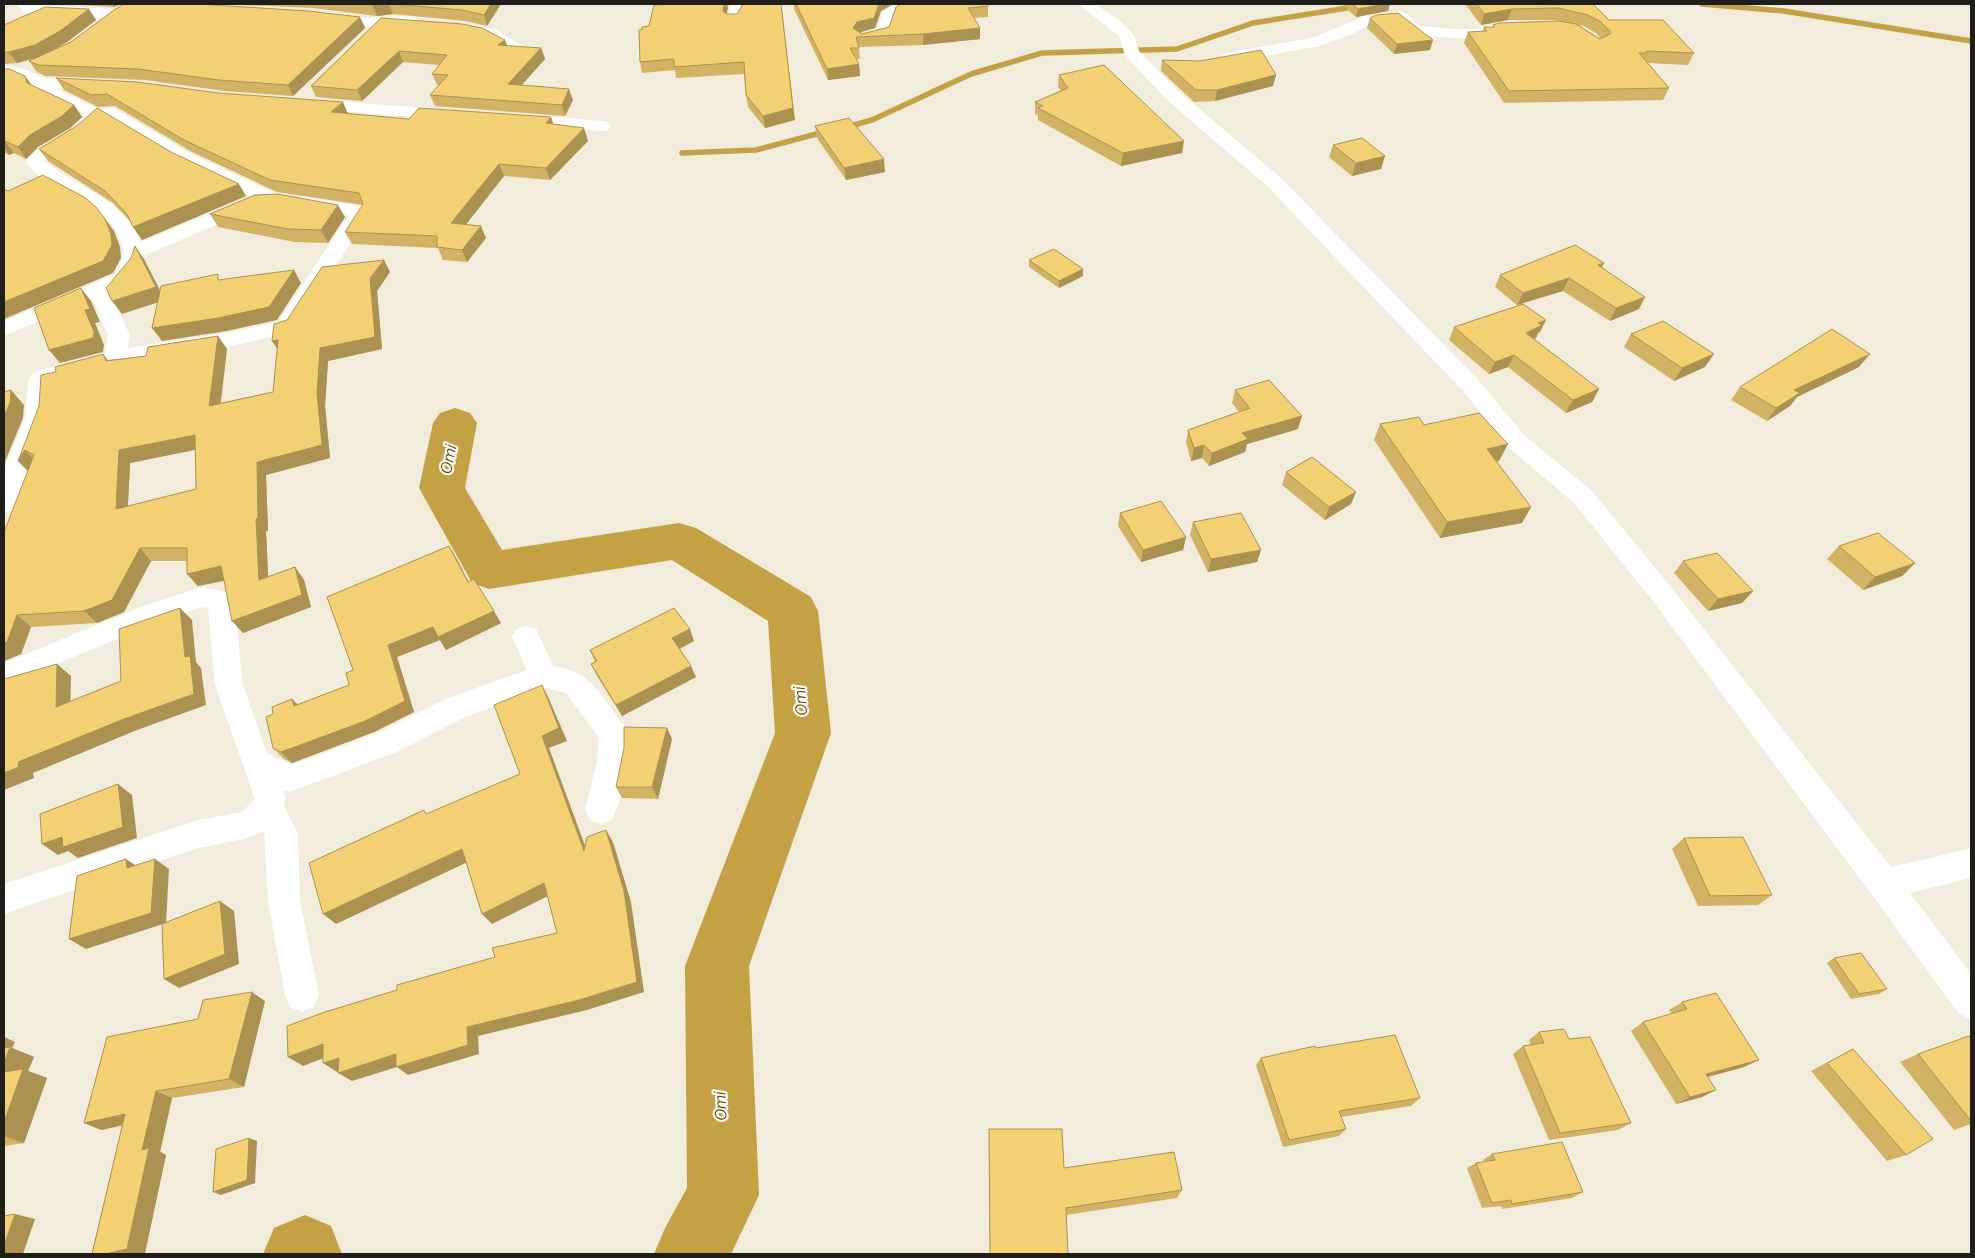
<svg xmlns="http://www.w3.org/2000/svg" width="1975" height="1258" font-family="Raleway,sans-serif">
<rect width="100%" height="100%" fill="#f2ecdd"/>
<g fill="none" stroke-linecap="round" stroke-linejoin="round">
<g stroke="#c4a145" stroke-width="5.5">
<path d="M1702,4L1784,11L1971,41"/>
<path d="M843,128L872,120L971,74L1042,53L1177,49L1253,23L1372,4"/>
<path d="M682,153L756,150L828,131"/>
</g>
<g fill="#c4a145" fill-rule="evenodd">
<path d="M455,408L470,413L477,423L465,488L502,550L679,523L696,528L811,597L818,611L831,733L749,966L759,1195L731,1254H654L665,1228L687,1188L685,966L775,733L768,621L672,560L489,589L472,583L419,488L433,423L440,413Z"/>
<path d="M305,1215L331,1226L342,1254H263L274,1228Z"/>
</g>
<g fill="#fff" fill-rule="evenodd">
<path d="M17,4L114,9L122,14L114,19L29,15L24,13Z"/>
<path d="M731,4H750L744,9L739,23H729L726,20Z"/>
<path d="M896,4H914L895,17L889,36L864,43L858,41L856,38L858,35L876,30L883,12Z"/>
<path d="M1078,4H1095L1119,20L1134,35L1139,51L1178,91L1280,177L1480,382L1525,436L1592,491L1670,586L1891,867L1971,848V878L1910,893L1971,974V1019L1959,1014L1872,895L1652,600L1574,503L1509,448L1464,392L1266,185L1166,99L1125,55L1119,36Z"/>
<path d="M323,11C340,14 358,17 375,18C387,19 413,11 422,23C415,33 332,23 318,19L315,16Z"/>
<path d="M1400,11L1405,13L1420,26C1436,27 1454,30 1471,29C1483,29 1518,14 1527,26L1519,31L1495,33L1472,39L1419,36L1407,32L1396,21L1373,23L1352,34L1320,46L1226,63L1218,58L1226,53L1316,37L1364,16Z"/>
<path d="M472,24L497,30L524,47L516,52L486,37L467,32L464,29L467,26Z"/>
<path d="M4,65L24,69L45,78L103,81L105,85L103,89L97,90L55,88L98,109L114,108L191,154L279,195L281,199L279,203H265L179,162L105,118L101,119L87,134L47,158L45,161C77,189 125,198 141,242L240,201H254L257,205L254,209L143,256L139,270L113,301L130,335L128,348L227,333L278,322L348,216L296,206L294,202L296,198L303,196L365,207L368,216L293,332L227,347L116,364L50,382L49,418L13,510L4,513V468L25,418L28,380L34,372L105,353L108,335L92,299L4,336V321L114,275C121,266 125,258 122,246C112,199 51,198 26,162C41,140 69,137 84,117L83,114L36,93L35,86L14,76L4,75Z"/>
<path d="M306,99L453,110L459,111L462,115L459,119L453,120L300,108L297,104L300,100Z"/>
<path d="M516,114L602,121L608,122L611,126L608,130L602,131L510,123L507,119L510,115Z"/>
<path d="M202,587L231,593L234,600L243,685L267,753L292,765L375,734L445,699L527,670L512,637L516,629L526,626L536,629L553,666C592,671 603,698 624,726C635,747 622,799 612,820L601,824L590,820L585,810L597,761L599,738L566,693L545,688L465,717L397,752L290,792L283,790L286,797L284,805L298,834L300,901L319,995L314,1007L302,1012L290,1007L285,995L268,901L264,831L244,839L198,848L4,914V884L198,820L242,812L255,799L215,685L208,608L202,607L163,620L4,686V663L143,606Z"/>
</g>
</g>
<g fill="#d2b365" fill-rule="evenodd">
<path d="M79,4H121L114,7L80,5Z"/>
<path d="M216,4H501L487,26L466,21L393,14L377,16L313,8Z"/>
<path d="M680,4H727L728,8L726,14L795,120L765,128L748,107L746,95L744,74L676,78L675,70L642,73L640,62L642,30Z"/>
<path d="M794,4H893L881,11L875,28L860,32L862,34L889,27L896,7L988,6V17L974,18L980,28V39L923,45L859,47L860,59H856L859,64L860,76L828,80L794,9Z"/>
<path d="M1342,4H1390L1388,11L1356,17Z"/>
<path d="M1465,4H1593L1609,20L1694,53L1688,65L1648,63L1669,88L1663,100L1504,103L1464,43L1468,32H1482L1484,27H1492L1493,25L1572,24L1554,20H1508L1481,25ZM1577,25L1584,26L1596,33L1601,39H1600Z"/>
<path d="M360,17L365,28L293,96L225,91L145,80L45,76L37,72L29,61L37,57L17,63L4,64V25L96,20L67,42L48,52L71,42Z"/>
<path d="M381,18L505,40L507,46L541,48L545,59L521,85L573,100L565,116L435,106L430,95L439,85H437L432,74L439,65L403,62L362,101L316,97L311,86Z"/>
<path d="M1370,18L1430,50L1394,54L1367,28Z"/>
<path d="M1162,60L1276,75L1273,86L1215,101L1194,102L1161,71Z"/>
<path d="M4,69L25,76L32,86L74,105L82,117L70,128L38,147L26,159L14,153L9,155L4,152Z"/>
<path d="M1059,75L1182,153L1121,166L1038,120V115L1035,114V102L1061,91L1058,87Z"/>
<path d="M56,78L348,114L409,119L553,124L588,141L550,180L504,176L466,224L486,238L467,262L443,260L438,248L352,244L345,232L363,205L277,192L192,152L115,106L98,107L64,90Z"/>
<path d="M78,125L246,196L142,240L130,221L113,203L48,161L39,149Z"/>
<path d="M815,126L885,172L846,180L817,138Z"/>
<path d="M1333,145L1381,169L1352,176L1329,157Z"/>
<path d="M210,214L345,217L328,243L295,242L218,227Z"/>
<path d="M384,260L390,272L377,291L382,349L328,361L325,406L330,458L266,475L268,531H266L268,577L295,567L304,580L311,607L243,633L224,581L198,586L187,574V561H151L124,612L97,623L31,627L21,654L4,661L28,471L18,461L56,372L103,354L108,360L146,356L218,336L227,349L220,403L273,392L278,349L272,341L287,320ZM196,449V489L128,506L130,463Z"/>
<path d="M1029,260L1083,276L1059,288L1029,267Z"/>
<path d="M1601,268L1639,309L1610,321L1563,291L1517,305L1495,287L1500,275Z"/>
<path d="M1454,327L1540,332L1538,333L1536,338L1534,339L1599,389L1592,402L1566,413L1508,367L1489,374L1449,340Z"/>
<path d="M1631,334L1705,367L1674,381L1624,347Z"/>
<path d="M1859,367L1797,397L1790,406L1767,421L1731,400L1740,387Z"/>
<path d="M1235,390L1298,429L1247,444L1245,452L1209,466L1202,458L1191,461L1186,443L1188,430L1239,412L1232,403Z"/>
<path d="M1380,424L1424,425L1499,461H1497L1522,523L1440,538L1374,440Z"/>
<path d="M1286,472L1356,492L1351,504L1325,520L1282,485Z"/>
<path d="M1120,513L1186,537L1183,550L1141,562L1118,526Z"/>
<path d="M1193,522L1261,550L1257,562L1208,572L1190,535Z"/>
<path d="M449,546L469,582L501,623L446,650L440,640L397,657L414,712L374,732L292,763L284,759L273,748V714L292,699L298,705L349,685L353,670Z"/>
<path d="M1839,546L1915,563L1902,576L1863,590L1827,559Z"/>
<path d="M1683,561L1753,591L1742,603L1708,611L1674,573Z"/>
<path d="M694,641L680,649L696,677L622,716L597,676L591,664L595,662L590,650Z"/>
<path d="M667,728L672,739L658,799L622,798L616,787Z"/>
<path d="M1684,838L1772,895L1758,905L1698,906L1672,849Z"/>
<path d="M1834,958L1887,989L1879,994L1851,999L1827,963Z"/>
<path d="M265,1001L244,1087L172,1098L160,1152L166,1155L145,1253L141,1254H92L123,1125L101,1130L198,1019Z"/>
<path d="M1682,1002L1744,1067L1708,1077L1702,1097L1676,1104L1631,1031L1643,1022L1672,1014L1669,1010Z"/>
<path d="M1539,1032L1569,1039L1631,1123L1618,1130L1549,1140L1513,1054L1523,1046L1531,1045L1529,1040Z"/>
<path d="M4,1037L15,1042L12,1048L34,1057L28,1071L47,1078L24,1143L4,1146Z"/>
<path d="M1971,1039V1124L1954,1130L1900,1062L1918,1054Z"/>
<path d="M1316,1048L1420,1098L1411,1106L1341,1117L1346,1129L1339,1136L1283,1147L1256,1065L1261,1058Z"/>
<path d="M1853,1049L1906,1155L1887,1161L1811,1071Z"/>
<path d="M1492,1154L1583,1192L1572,1198L1502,1209L1501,1206L1482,1208L1467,1168L1476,1163L1484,1162L1483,1160Z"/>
<path d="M1064,1168L1182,1190L1177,1198L1066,1215Z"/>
</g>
<g fill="#ab9252">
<path d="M112,4H121L114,7Z"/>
<path d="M386,4H389L393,14L377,16L372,5Z"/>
<path d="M491,4H501L487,26L484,15Z"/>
<path d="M724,4H727L728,8L725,21L723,11Z"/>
<path d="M781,4L795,120L765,128L763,116Z"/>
<path d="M879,4H893L881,11L875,28L858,33L853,28L857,22Z"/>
<path d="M1384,4H1390L1388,11L1356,17L1358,9Z"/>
<path d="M89,9L96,20L67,42L43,56L17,63L9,52Z"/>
<path d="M1512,9L1508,20L1481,25L1484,14Z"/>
<path d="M360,17L365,28L293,96L288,85Z"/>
<path d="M980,28V39L923,45V34Z"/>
<path d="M505,40L509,51L498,45Z"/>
<path d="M1433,40L1430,50L1394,54L1397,44Z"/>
<path d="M541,48L545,59L512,96L508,84Z"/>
<path d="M399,51L403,62L362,101L357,90Z"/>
<path d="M859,64L860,76L828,80L827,69Z"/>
<path d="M1276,75L1273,86L1215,101L1217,90Z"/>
<path d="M25,76L33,87L27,83Z"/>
<path d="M569,89L573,100L565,116L562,105Z"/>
<path d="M343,102L348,114L331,112Z"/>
<path d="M74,105L82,117L70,128L38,147L26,159L18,147L30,135Z"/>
<path d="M551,117L555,129L546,123Z"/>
<path d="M584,128L588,141L550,180L546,168Z"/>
<path d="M5,141L14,153L9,155L4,147V142Z"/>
<path d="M1184,141L1182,153L1121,166L1123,153Z"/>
<path d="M1385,156L1381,169L1352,176L1356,163Z"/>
<path d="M884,159L885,172L846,180L844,168Z"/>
<path d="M499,164L504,176L457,236L451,223Z"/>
<path d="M239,184L246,196L142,240L133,227Z"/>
<path d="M338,205L345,217L328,243L321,230Z"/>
<path d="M105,219L114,231L120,247L121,258L113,273L4,319V302Z"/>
<path d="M481,226L486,238L467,262L462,250Z"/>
<path d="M135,246L144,259L165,300L122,314L112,301L156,287Z"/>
<path d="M384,260L390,272L377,291L382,349L328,361L325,406L330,458L266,475L268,531H266L269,592L259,580L256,519L257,462L317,393L320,348Z"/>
<path d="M1604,263L1598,275V265Z"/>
<path d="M1083,269V276L1059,288V281Z"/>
<path d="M294,270L301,283L277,320L227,331L162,341L152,328Z"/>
<path d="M1569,278L1563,291L1517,305L1523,293Z"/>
<path d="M81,288L91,301L100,322L95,323L104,345L103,352L60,363L49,350L85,310Z"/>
<path d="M1645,297L1639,309L1610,321L1616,308Z"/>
<path d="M1546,320L1540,332L1538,333L1536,338L1520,345L1526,333L1538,323Z"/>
<path d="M218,336L227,349L219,418L209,406Z"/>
<path d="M278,340L281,354L272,341Z"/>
<path d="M1714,354L1705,367L1674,381L1682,368Z"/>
<path d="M1870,354L1859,367L1797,397L1790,406L1767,421L1776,408L1794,390Z"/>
<path d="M1514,355L1508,367L1489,374L1495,362Z"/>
<path d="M1599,389L1592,402L1566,413L1573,400Z"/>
<path d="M11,390L24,405L23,418L4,464V416Z"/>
<path d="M1302,416L1298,429L1247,444L1245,452L1209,466L1212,453L1242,433Z"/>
<path d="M195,435L205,448L130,463L127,522L116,509L119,450Z"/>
<path d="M1508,444L1499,461L1479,465L1487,449Z"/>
<path d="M1204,445L1202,458L1191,461L1194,448Z"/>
<path d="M25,450L37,463L30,473L18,461Z"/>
<path d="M1356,492L1351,504L1325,520L1329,507Z"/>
<path d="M1531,507L1522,523L1440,538L1447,522Z"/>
<path d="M1186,537L1183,550L1141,562L1143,550Z"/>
<path d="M449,546L457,559L475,595L468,582Z"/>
<path d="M140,548L151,561L124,612L97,623L84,611Z"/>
<path d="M1261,550L1257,562L1208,572L1211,559Z"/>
<path d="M1915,563L1902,576L1863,590L1875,577Z"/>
<path d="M221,566L232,579L198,586L187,574Z"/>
<path d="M295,567L304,580L311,607L243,633L232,621Z"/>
<path d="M1753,591L1742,603L1708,611L1718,599Z"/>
<path d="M180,608L192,620L196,662L201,668L206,705L137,730L33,773L34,778L4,790V773L18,762L185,657Z"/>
<path d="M494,611L501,623L446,650L440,640L397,657L414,712L374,732L292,763L281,752L365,721L388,645L433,627Z"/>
<path d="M17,615L31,627L21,654L4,661V643Z"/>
<path d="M690,629L694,641L677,650L672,638Z"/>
<path d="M57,664L71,676L70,718L56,707Z"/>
<path d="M691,666L696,677L622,716L616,705Z"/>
<path d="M542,685L549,699L567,741L549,748L591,862L584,851L542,736Z"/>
<path d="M292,699L303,710L294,706Z"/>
<path d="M667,728L672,739L658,799L652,787Z"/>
<path d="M118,784L132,795L137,838L78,858L68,851L58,855L42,844Z"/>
<path d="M606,830L613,842L631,902L644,992L587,1010L478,1036L479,1054L408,1075L397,1067L352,1081L338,1073L467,1027L579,1000Z"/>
<path d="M462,849L472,860L336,924L323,914Z"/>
<path d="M126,859L141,869L127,868Z"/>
<path d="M155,859L169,869L166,923L86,949L69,939Z"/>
<path d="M544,883L552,894L492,924L482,914Z"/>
<path d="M220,901L234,911L239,964L179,988L164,979Z"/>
<path d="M252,992L265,1001L244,1087L229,1079Z"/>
<path d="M4,1037L15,1042L12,1048L34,1057L28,1071L47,1078L24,1143L4,1136Z"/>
<path d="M323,1044L337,1053L303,1066L288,1057Z"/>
<path d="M339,1058L352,1067L337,1072L323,1063Z"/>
<path d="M1759,1060L1744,1067L1692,1081L1706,1074Z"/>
<path d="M1716,1090L1702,1097L1676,1104L1690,1097Z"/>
<path d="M156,1091L172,1098L160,1152L166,1155L145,1253L141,1254H105Z"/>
<path d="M125,1114L142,1121L101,1130L84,1123Z"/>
<path d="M249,1138L257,1141L255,1183L221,1195L213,1192Z"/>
<path d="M15,1214L35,1219L23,1254H4V1246Z"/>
</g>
<g fill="#f4d075" stroke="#ab9252" fill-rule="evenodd">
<path d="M124,4H197L308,11L360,17L288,85L219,80L138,69L38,65L29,61L71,42L114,10Z"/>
<path d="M360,4H386L372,5Z"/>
<path d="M393,4H491L484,15L462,10Z"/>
<path d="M680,4H724L723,11L727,14H737L743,4H781L793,108L763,116L746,95L744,62L674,67V59L640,62L639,30H642V27L649,26L654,5Z"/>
<path d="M796,4H879L874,18L857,22L853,28L862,34L889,27L896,7L901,4H988V6L968,8L980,28L923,34L856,37L859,48H850L859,64L827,69Z"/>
<path d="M1353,4H1384L1358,9Z"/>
<path d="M1477,4H1593L1609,20H1663L1694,53L1646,51L1647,53H1639L1669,88L1509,91L1468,32L1487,31L1484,27H1494L1493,25L1499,23L1558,21L1576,24L1600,39L1610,34V31L1601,22L1588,15L1558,8L1512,9L1484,14Z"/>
<path d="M45,7L89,9L60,31L35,45L9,52H4V25Z"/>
<path d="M1398,13L1433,40L1397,44L1370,18L1376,15Z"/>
<path d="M381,18L462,24L482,28L505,40L498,45L541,48L508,84L569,89L562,105L430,95L448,75L432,74L447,55L399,51L357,90L311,86Z"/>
<path d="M1261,50L1276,75L1217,90H1196L1162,60L1200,61Z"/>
<path d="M1104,65L1184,141L1123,153L1038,108L1043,106L1035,102L1068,88L1059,75Z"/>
<path d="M4,69H9L25,76L27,83L74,105L62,116L30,135L18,147L5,141L4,142Z"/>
<path d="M56,78L137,82L218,93L343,102L331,112L409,119L419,108L551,117L546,123L584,128L546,168L499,164L451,223L481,226L462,250L437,247V236L345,232L363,204L359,193L270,180L184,140L107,94L91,95Z"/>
<path d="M97,108L171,152L239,184L133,227L127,214L105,191L39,149L78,125Z"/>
<path d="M849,118L884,159L844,168L815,126Z"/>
<path d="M1362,138L1385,156L1356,163L1333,145Z"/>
<path d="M43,175L84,197L96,207L105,219L111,234L112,245L103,261L4,302V189L8,191Z"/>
<path d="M277,194L338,205L321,230L288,229L210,214L255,195Z"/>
<path d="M1575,245L1604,263L1598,265L1645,297L1616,308L1569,278L1523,293L1500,275Z"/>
<path d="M135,246L156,287L112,301L106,288L131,258Z"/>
<path d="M1054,249L1083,269L1059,281L1029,260Z"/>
<path d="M384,260L370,278L375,337L320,348L317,393L322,445L257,462L258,518L256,519L259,580L295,567L302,595L232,621L221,566L187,574V548H140L112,600L84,611L17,615L7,642L4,643V532L34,455L25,450L18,461L39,406L41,375L56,372L55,367L103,354L106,361L146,356L148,347L218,336L209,406L273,392L278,340L272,341L274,324L287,320L322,267ZM195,435L196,489L116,509L119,450Z"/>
<path d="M294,270L269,307L218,318L152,328L161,286L218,274V280Z"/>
<path d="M81,288L90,309L85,310L94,332L93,338L49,350L34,308Z"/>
<path d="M1523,304L1546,320L1538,323L1542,325L1526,333L1599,389L1573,400L1514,355L1495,362L1454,327Z"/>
<path d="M1663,321L1714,354L1682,368L1631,334Z"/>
<path d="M1832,329L1870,354L1794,390L1800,393L1776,408L1740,387Z"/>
<path d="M1269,380L1302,416L1242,433L1248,439L1212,453L1204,445L1194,448L1188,430L1250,408L1235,390Z"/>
<path d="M11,390L10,403L4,416V392Z"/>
<path d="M1479,413L1508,444L1487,449L1531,507L1447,522L1380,424L1419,417L1424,425Z"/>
<path d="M1312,457L1356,492L1329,507L1286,472Z"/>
<path d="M1161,501L1186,537L1143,550L1120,513Z"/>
<path d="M1241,513L1261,550L1211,559L1193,522Z"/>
<path d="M1878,533L1915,563L1875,577L1839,546Z"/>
<path d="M449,546L468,582L474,579L494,611L438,637L433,627L388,645L405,701L365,721L281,752L273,748L266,717L273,714L272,707L292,699L294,706L349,685L346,673L353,670L327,597Z"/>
<path d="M1717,553L1753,591L1718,599L1683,561Z"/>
<path d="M180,608L185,657L190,656L194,694L124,719L18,762L19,767L4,773V679L57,664L56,707L121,681L119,629Z"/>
<path d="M674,608L690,629L672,638L691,666L616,705L591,664L597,661L590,650Z"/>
<path d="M542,685L559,728L542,736L584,851L587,837L606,830L624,891L637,982L579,1000L467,1027L468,1045L396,1067V1054L338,1073L339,1058L323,1063V1044L288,1057L287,1026L325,1012L397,990V985L495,957L492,948L557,933L544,883L482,914L462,849L323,914L309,863L424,810L426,814L520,774L494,705Z"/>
<path d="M624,727L667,728L652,787H616L624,748Z"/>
<path d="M118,784L123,827L63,847L62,837L42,844L40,814Z"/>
<path d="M1743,837L1772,895L1710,896L1684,838Z"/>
<path d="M126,859L127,868L155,859L151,913L69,939L77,876Z"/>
<path d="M220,901L225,954L164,979L162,924Z"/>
<path d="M1861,953L1887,989L1859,994L1834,958Z"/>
<path d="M252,992L229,1079L156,1091L142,1150L149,1148L127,1249L105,1254H92L125,1114L84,1123L107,1037L198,1019L203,1000Z"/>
<path d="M1716,993L1759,1060L1706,1074L1716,1090L1690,1097L1643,1022L1687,1009L1682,1002Z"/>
<path d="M1564,1029L1569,1039L1590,1037L1631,1123L1560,1133L1523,1046L1544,1043L1539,1032Z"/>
<path d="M1395,1035L1420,1098L1339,1111L1346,1129L1289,1140L1261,1058L1315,1046L1316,1048Z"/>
<path d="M1969,1036L1971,1039V1121L1918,1054Z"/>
<path d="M10,1047L4,1063V1048Z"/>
<path d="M1853,1049L1933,1139L1906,1155L1827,1063Z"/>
<path d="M23,1069L4,1122V1072Z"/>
<path d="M989,1129H1062L1064,1168L1174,1152L1182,1190L1066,1208L1068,1254H990Z"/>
<path d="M249,1138L247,1180L213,1192L216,1149Z"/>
<path d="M1562,1142L1583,1192L1512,1204L1511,1200L1492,1203L1476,1163L1495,1160L1492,1154Z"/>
<path d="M15,1214L4,1246V1216Z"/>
</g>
<g text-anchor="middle" stroke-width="4.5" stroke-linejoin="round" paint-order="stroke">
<g font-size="16" font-style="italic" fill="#50411b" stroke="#fef9ed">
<text transform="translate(448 459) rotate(-79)" y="6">Omi</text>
<text transform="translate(800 701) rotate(-95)" y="6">Omi</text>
<text transform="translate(720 1106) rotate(-92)" y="6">Omi</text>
</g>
</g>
<rect width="1975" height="1258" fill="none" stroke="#201e19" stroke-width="10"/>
</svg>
